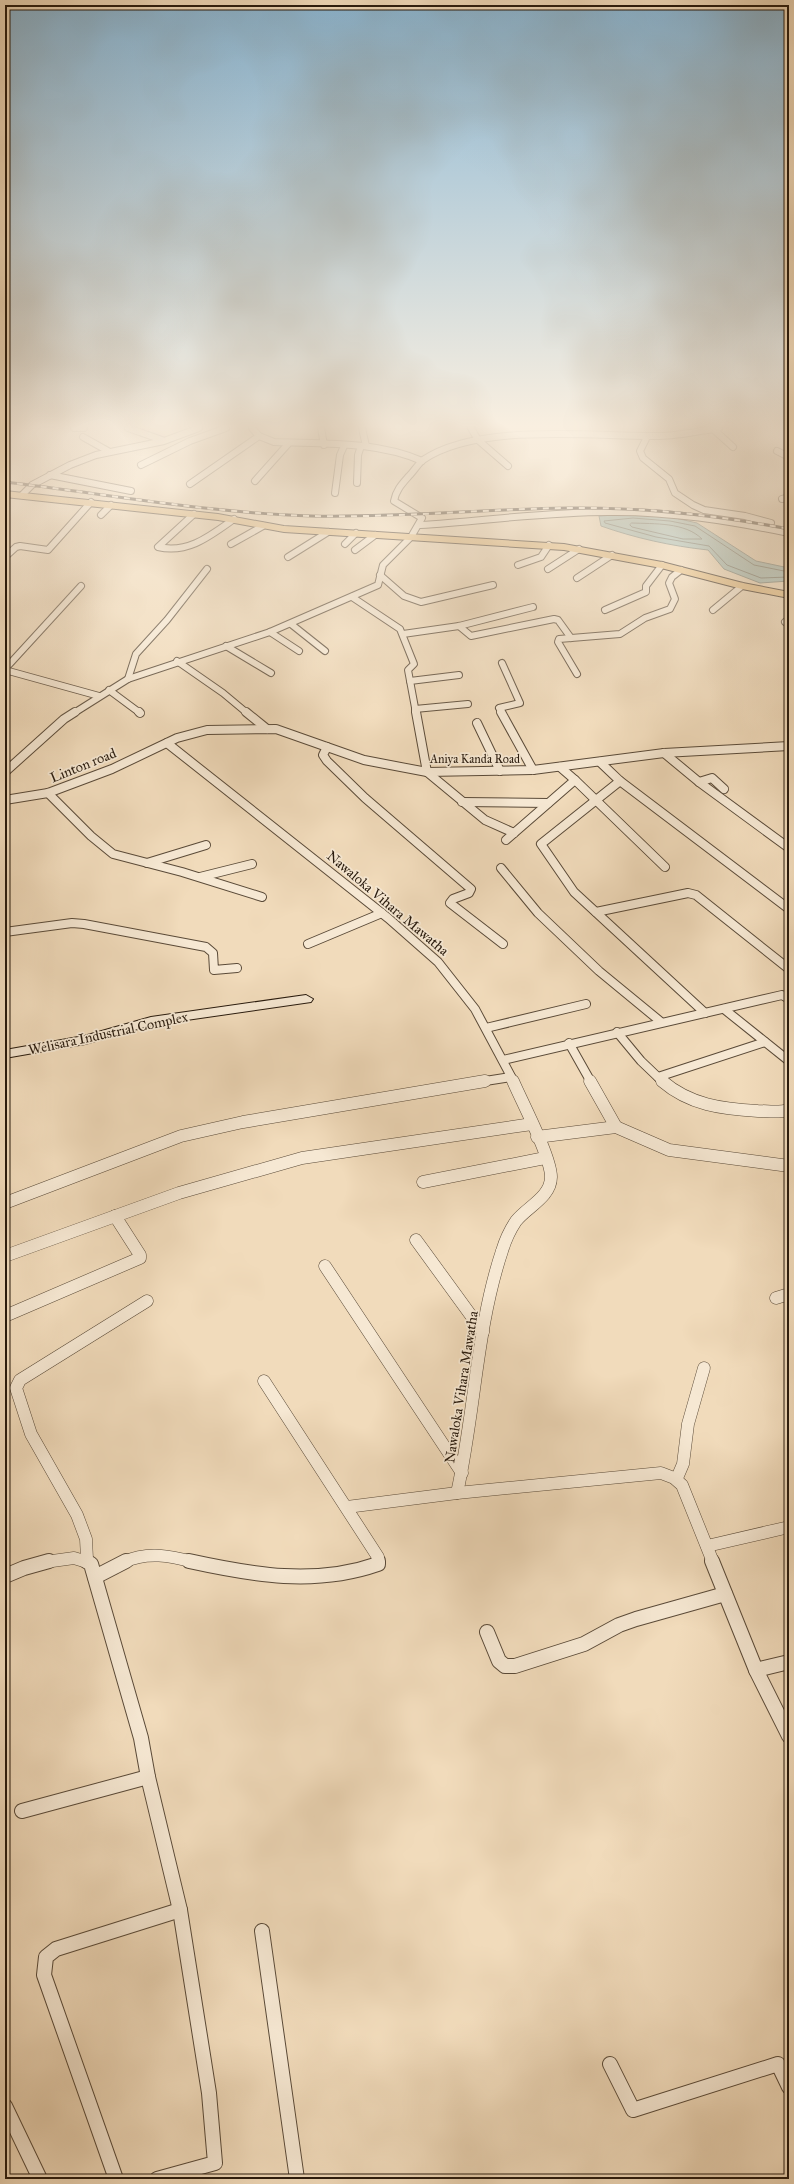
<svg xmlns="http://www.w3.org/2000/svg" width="794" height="2184" font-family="'IM FELL Great Primer',serif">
<rect width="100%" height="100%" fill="#f1dbbb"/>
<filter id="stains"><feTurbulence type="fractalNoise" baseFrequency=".005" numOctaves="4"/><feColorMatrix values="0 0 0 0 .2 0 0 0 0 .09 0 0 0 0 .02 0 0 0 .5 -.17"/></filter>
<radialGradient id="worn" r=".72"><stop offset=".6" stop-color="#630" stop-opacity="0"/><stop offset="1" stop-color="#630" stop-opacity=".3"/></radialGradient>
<path fill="#9bbab5" stroke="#6d7a72" d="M633,514L671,517L697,523L756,561L789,568V581L760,583L724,569L708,550C671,546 635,538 601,526L599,516Z"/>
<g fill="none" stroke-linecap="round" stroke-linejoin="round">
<g stroke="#626a61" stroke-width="1">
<path d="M632,523C654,524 685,522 702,539H683L632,527L630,525Z"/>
<path d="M789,572L754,565L695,526L670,521L633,518L604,521L605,523L656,537L709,546L727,565L761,578L789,577"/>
</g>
<g stroke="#5a4a38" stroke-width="8">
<g id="street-far3">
<path d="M74,428H84"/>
<path d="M128,428L162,440"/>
<path d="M252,428L259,436L274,442C324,444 376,441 422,461"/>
<path d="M321,428L324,445"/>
<path d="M362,428L366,446"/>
<path d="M471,428L478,440L508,466"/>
<path d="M713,429L733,447"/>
<path d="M83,437L108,451"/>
<path d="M647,437L640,451L643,458L669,479L675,493L693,505L704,510L745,516L771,523"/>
<path d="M777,451L789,457"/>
<path d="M141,465L190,441L226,428"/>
<path d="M50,475L131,491"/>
<path d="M255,481L288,444"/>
<path d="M357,483L358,455L361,446"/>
<path d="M190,484L259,436"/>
<path d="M335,493L340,455L344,446"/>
<path d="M22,495L32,485L70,465L96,455L164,441L199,428"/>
<path d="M782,499L789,497"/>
<path d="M194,514L158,547C188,554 210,536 234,519"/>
<path d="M101,515L111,505"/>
<path d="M420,525C483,521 545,512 608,512C669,511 729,521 789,533"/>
<path d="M231,544L263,526"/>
<path d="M345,544L356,533"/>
<path d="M355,550L375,535"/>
<path d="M5,557L16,547L20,546L48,550L91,502"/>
<path d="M288,557L328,532"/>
<path d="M518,565L541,557L549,545"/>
<path d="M548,569L579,549"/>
<path d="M380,575L404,596L421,602L493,585"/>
<path d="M577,578L612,555"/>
<path d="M352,597L400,629L414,664L408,670L416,713"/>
<path d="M605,610L646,592V586L662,565"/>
<path d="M713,610L742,586"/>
<path d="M785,622L789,619"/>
<path d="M291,624L325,651"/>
<path d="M459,626L471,636L554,619L558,620L571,638"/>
<path d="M270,632L299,651"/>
<path d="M403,634L459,626L533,607"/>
<path d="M226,646L271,673"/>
<path d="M177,661L223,693L247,713"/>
<path d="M5,669L81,586"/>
<path d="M5,670L99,696"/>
<path d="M577,674L558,642L559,639L620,634L645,618L670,609L675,599L669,583L672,577L681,570"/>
<path d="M128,679L136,654L167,620L207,569"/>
<path d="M410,681L459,675"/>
<path d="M109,690L140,713"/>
<path d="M415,709L468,704"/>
<path d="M74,713L128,679L270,632L378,585L383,565L411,537L422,518L394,501C396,490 402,484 409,476C414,471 418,464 423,460C479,422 593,437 659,436C679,436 699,431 719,428"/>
<path d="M502,713L499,708L520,703L502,663"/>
</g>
</g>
<g stroke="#5a4a38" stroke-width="10">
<g id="street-far2">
<path d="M139,712L140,713"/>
<path d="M246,712L267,729"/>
<path d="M416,712L427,772L485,820L514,833"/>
<path d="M501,712L533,770"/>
<path d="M477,723L500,771"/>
<path d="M167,743L388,918L438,962L475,1009L514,1082"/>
<path d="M327,747L323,755L327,761L365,798L471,889L469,893L453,899L450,903L503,944"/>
<path d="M664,753L699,782L789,848"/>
<path d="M600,762L620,781L789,909"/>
<path d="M5,772L64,719L75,712"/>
<path d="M575,780L665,867"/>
<path d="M620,781L541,844L574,892L705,1013"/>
<path d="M699,782L712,778L724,789"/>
<path d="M48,793L91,836L113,854L182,872L262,897"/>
<path d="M5,800L48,793L112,769L177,738L207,730L276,729L364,760L427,772L533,770L664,753L789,746"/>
<path d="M462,802L548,803"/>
<path d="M506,840L575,780L560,767"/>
<path d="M147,863L206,845"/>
<path d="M501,868L538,913L599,971L661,1022"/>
<path d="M200,877L252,864"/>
<path d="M596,912L688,893L696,895L789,969"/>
<path d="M5,932L72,923L84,924L206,947L213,953L214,970L237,968"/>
<path d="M308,944L382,913"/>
<path d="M724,1009L789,1061"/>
<path d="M486,1028L586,1004"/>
<path d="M617,1032L641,1061L663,1082"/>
<path d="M569,1043L591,1082"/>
<path d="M503,1060L782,995L789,999"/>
<path d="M658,1077L765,1042"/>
<path d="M479,1082L511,1077"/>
</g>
</g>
<g stroke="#5a4a38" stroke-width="13">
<g id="street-far1">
<path d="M590,1081L616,1127"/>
<path d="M662,1081C690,1105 722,1109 758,1111C768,1111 779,1113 789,1110"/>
<path d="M537,1137L616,1127L669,1150L789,1166"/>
<path d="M423,1182L545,1158"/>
<path d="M5,1203L181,1136L243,1122L485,1081"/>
<path d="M416,1240L483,1332"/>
<path d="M5,1256L179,1193L302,1158L532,1124"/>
<path d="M325,1266L462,1473"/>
<path d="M776,1298L789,1294"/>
<path d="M5,1316L140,1258V1255L115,1216"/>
<path d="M264,1381L378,1557V1562"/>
<path d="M677,1478L683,1464L688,1424L704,1368"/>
<path d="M457,1493C475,1413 476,1329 502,1251C505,1241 510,1230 516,1221C527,1207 551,1197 551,1177C551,1157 522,1102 513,1081"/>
<path d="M347,1507L457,1493L661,1473L674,1478L682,1485L713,1562"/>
<path d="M707,1546L789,1527"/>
<path d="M87,1559L86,1539L77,1515L31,1434L16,1388L20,1380L147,1301"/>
<path d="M45,1562L74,1558L87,1562"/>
<path d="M124,1562C148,1551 170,1556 194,1562"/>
</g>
</g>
<g stroke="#5a4a38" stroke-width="16">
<g id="street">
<path d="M86,1561L91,1564L141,1738L148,1777L180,1910L209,2093L215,2163L157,2179"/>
<path d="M189,1561C253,1575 315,1586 378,1564V1561"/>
<path d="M712,1561L756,1670L789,1736"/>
<path d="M5,1576L24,1568L49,1561"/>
<path d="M95,1577L126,1561"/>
<path d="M487,1632L499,1661L505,1666H515L584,1644L619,1625L636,1619L725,1594"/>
<path d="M756,1670L789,1662"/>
<path d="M22,1811L148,1777"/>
<path d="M262,1931L297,2179"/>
<path d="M610,2064L633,2110L778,2064L789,2087"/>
<path d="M5,2106L40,2179"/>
<path d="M116,2179L44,1975L46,1957L56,1949L180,1910"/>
</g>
</g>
<g stroke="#281a0d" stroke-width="2">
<path id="secondary" d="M306,995L313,999L311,1002L152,1025L85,1044L5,1058V1050L84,1036L151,1017Z"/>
</g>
<g stroke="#281a0d" stroke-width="2">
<path id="primary" d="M5,491L218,514L284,526L564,544L662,562L743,583L789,592V598L742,589L661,568L564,550L284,532L218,520L5,497Z"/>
</g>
<use href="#street-far3" stroke="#f6e8d3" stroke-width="6"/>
<use href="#street-far2" stroke="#f6e8d3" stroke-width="8"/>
<use href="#street-far1" stroke="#f6e8d3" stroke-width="12"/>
<use href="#street" stroke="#f6e8d3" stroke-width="14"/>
<use href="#secondary" fill="#f6e8d3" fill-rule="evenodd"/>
<use href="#primary" fill="#e8be7e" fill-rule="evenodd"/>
<g stroke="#281a0d" stroke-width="3">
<path id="rail" d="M5,482C107,494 209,513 312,516C397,518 483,509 569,508C643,507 716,515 789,529"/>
</g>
<use href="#rail" stroke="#f6e8d3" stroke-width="2" stroke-dasharray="6" stroke-linecap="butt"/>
</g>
<linearGradient id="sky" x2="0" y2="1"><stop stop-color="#89b6d4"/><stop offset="0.58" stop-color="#f9efe0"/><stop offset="1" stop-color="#f9efe0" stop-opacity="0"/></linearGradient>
<rect width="794" height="734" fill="url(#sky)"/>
<g text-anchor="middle" stroke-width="3.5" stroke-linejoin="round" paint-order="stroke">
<g font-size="12" fill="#281a0d" stroke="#f6e8d3">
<text x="475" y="763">Aniya Kanda Road</text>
</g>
<g font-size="14" fill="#281a0d" stroke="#f6e8d3">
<text transform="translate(83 765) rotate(-22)" y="5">Linton road</text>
<text transform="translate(388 903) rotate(40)" y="5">Nawaloka Vihara Mawatha</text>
<text transform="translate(108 1033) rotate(-12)" y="5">Welisara Industrial Complex</text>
<text transform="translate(461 1387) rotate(-81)" y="5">Nawaloka Vihara Mawatha</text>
</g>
</g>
<rect width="794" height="2184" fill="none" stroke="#f1dbbb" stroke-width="20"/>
<rect x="6" y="6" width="782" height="2172" fill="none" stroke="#281a0d" stroke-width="2"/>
<rect x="10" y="10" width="774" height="2164" fill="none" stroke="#281a0d"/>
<rect width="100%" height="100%" filter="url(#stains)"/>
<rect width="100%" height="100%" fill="url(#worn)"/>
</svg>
